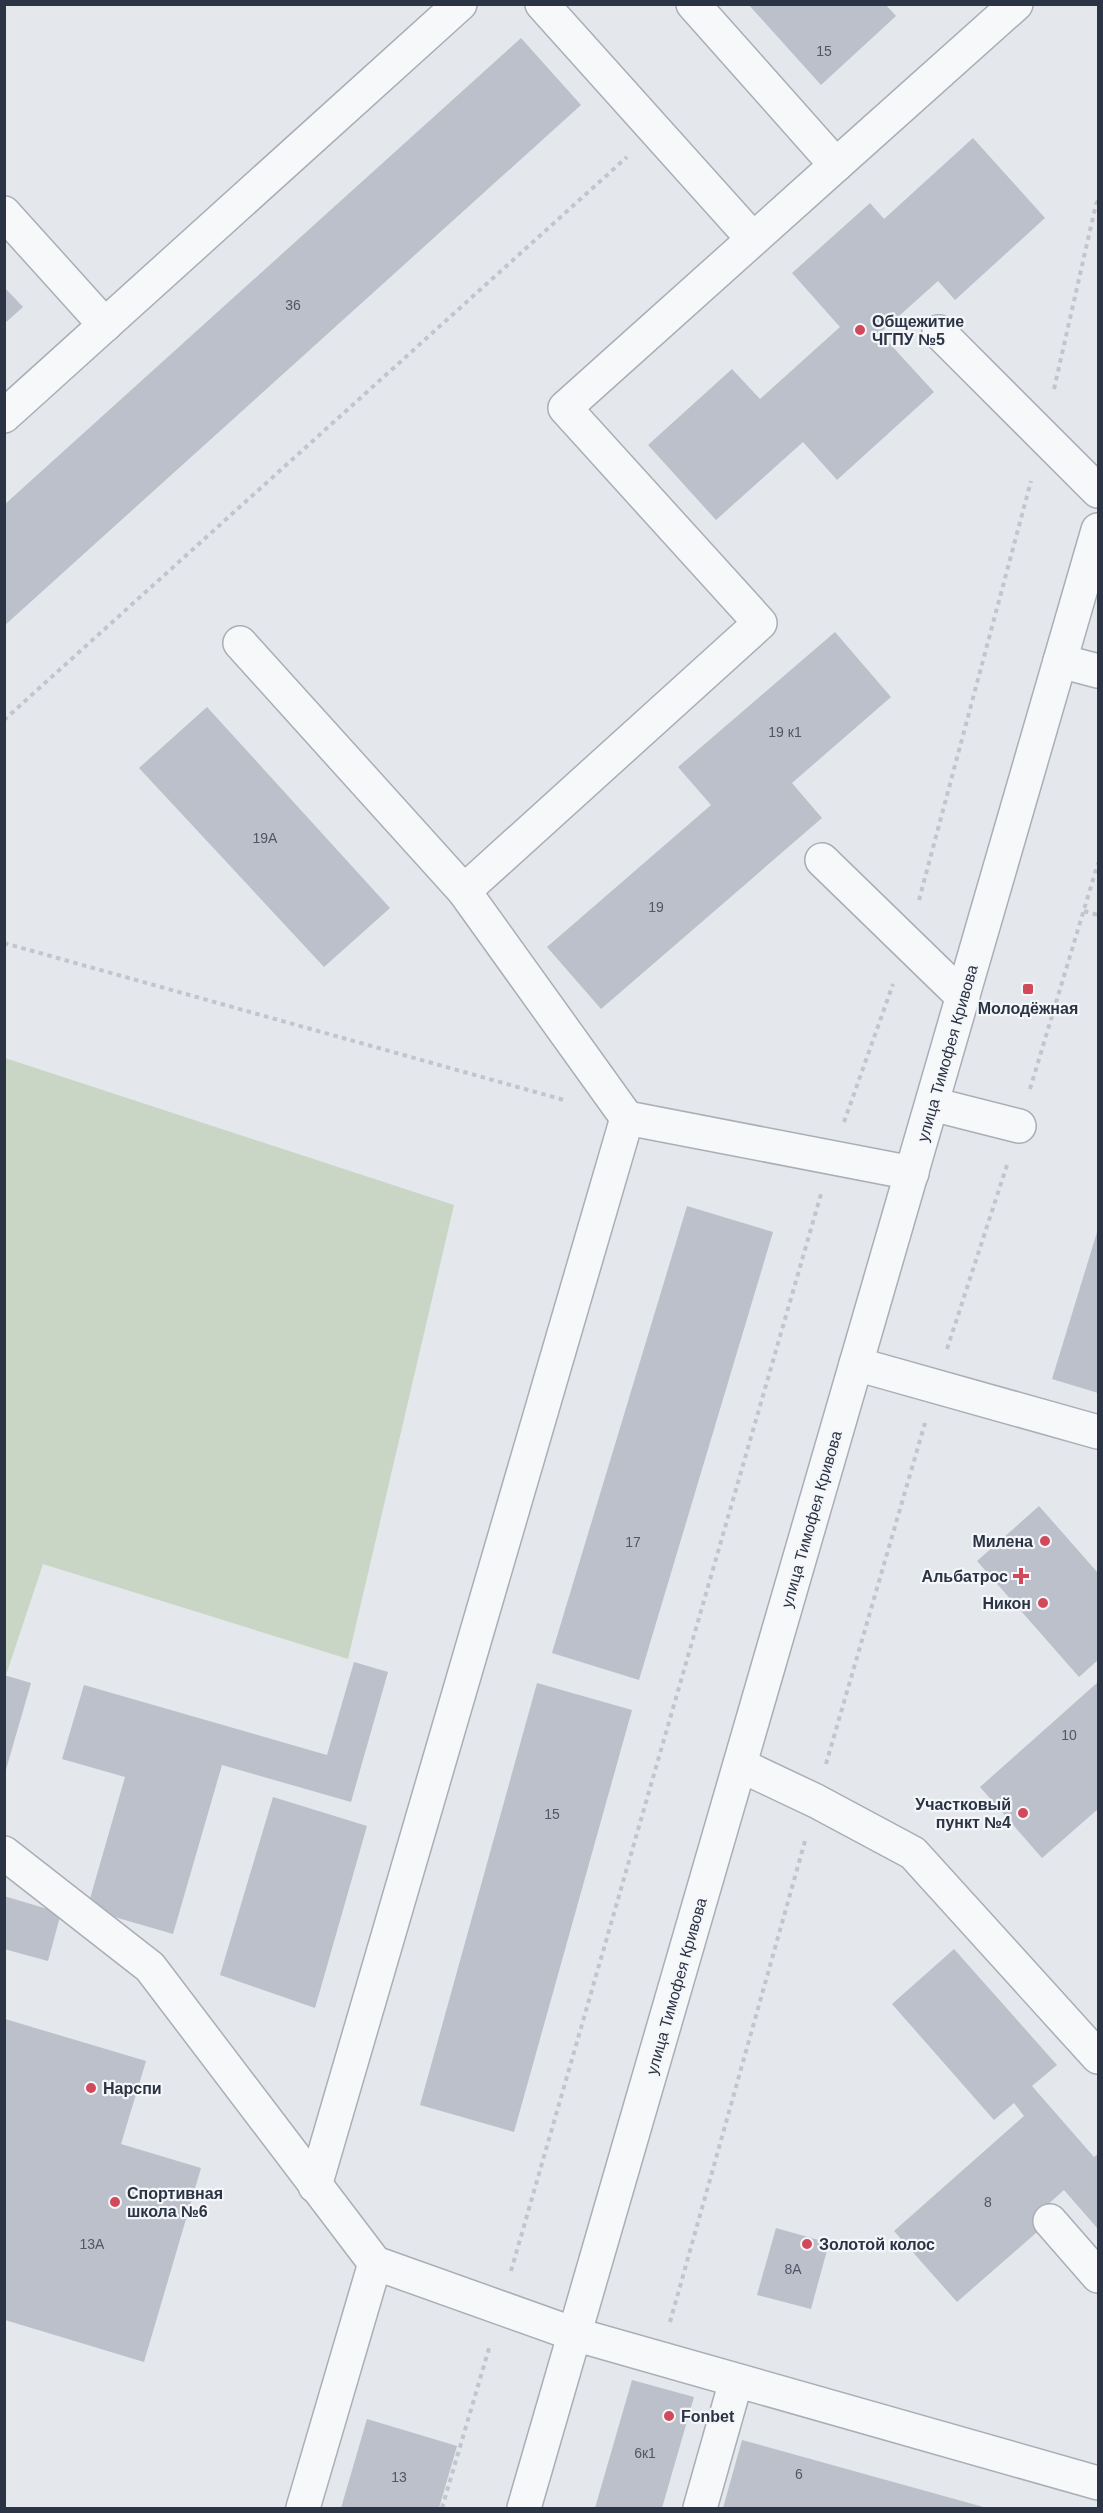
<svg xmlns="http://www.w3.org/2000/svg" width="1103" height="2513" font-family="Helvetica,sans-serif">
<rect width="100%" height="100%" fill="#e4e7ec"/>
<path fill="#c9d6c5" d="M5,1058L454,1205L348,1659L43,1564L5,1678Z"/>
<g fill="#bbc0ca">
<path d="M748,4H885L896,16L821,85Z"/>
<path d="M521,38L581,105L4,626V505Z"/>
<path d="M973,138L1045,218L955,300L938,281L880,333L934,392L837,480L803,442L716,520L648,445L732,369L760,399L840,327L792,273L870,203L884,219Z"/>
<path d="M4,287L23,307L4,324Z"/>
<path d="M835,632L891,697L792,783L822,818L601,1009L547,947L711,805L678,767Z"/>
<path d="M207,707L390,908L324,967L139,768Z"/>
<path d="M687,1206L773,1232L639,1680L552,1653Z"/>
<path d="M1098,1229V1393L1052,1379Z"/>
<path d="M1039,1506L1098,1573V1660L1079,1677L977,1561Z"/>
<path d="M354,1662L388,1672L351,1802L222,1765L173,1934L87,1909L125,1777L62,1759L84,1685L327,1755Z"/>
<path d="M4,1675L31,1683L5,1773H4Z"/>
<path d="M1098,1682V1809L1042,1858L980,1787Z"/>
<path d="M537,1683L632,1710L514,2132L420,2105Z"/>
<path d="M273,1797L367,1826L315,2008L220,1975Z"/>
<path d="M4,1896L61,1913L48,1961L4,1949Z"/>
<path d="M954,1949L1057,2065L1032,2086L1094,2157L1098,2154V2229L1064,2190L1036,2215L1045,2225L957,2302L894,2231L1024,2116L1014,2103L994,2120L892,2004Z"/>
<path d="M5,2019L146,2061L121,2144L201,2168L144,2362L5,2320Z"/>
<path d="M776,2228L829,2243L811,2309L757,2295Z"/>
<path d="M632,2380L694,2397L662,2508H595Z"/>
<path d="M367,2419L457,2446L439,2508H341Z"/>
<path d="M742,2440L987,2508H723Z"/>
</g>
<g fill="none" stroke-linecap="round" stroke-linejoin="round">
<g stroke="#a9aeb7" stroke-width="36">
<g id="minor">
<path d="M542,4L753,239"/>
<path d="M693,4L836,165L1016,4"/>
<path d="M4,213L105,325"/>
<path d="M939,332L1098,491"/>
<path d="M4,416L460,4"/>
<path d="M240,643L464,891L627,1118L912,1173"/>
<path d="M1060,661L1098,671"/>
<path d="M822,860L963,997"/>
<path d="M464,891L760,623L565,408L836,165"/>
<path d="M932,1104L1019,1126"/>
<path d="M856,1364L1098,1432"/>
<path d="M740,1765L816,1801L913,1853L1098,2057"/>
<path d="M4,1853L150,1967L375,2263L574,2334L1098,2483"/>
<path d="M315,2186L627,1118"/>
<path d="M1050,2221L1098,2276"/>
<path d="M303,2508L375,2263"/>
<path d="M524,2508L1098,530"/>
<path d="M700,2508L736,2381"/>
</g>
</g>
<g stroke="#c2c5cb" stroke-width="4" stroke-dasharray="4.5 4.5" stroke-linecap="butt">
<path d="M1054,389L1096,204L1098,201"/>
<path d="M4,720L627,157"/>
<path d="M919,900L1031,481"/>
<path d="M1084,911L1098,915"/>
<path d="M4,943L564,1100"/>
<path d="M1030,1089L1098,863"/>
<path d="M844,1122L893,984"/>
<path d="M947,1349L1008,1162"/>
<path d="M826,1764L925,1423"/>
<path d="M511,2271L821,1194"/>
<path d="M670,2322L805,1841"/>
<path d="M442,2508L490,2345"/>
</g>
<use href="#minor" stroke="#f7f8fa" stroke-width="33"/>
</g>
<g fill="#d1495b" stroke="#f4f6f9" stroke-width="2">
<circle cx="860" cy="330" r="6"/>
<rect x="1022" y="983" width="12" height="12" rx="3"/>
<circle cx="1045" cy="1541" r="6"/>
<path d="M1018 1567h6v6h6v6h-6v6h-6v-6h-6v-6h6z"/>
<circle cx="1043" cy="1603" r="6"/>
<circle cx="1023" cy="1813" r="6"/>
<circle cx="91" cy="2088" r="6"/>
<circle cx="115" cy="2202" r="6"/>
<circle cx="807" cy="2244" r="6"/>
<circle cx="669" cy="2416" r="6"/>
</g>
<g text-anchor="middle" stroke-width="4.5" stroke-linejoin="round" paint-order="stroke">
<g font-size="14" fill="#4f5766">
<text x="824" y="56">15</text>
<text x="293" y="310">36</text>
<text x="785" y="737">19 к1</text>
<text x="265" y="843">19А</text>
<text x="656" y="912">19</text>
<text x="633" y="1547">17</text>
<text x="1069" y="1740">10</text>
<text x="552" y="1819">15</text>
<text x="988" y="2207">8</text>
<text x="92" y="2249">13А</text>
<text x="793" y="2274">8А</text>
<text x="645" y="2458">6к1</text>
<text x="799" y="2479">6</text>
<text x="399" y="2482">13</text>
</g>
<g font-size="16" font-weight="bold" fill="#2b3445" stroke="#f4f6f9" text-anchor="start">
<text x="872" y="327">Общежитие<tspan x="872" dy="18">ЧГПУ №5</tspan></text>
<text x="1028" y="1014" text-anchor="middle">Молодёжная</text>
<text x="1033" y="1547" text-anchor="end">Милена</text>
<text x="1008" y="1582" text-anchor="end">Альбатрос</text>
<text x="1031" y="1609" text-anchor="end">Никон</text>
<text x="1011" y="1810" text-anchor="end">Участковый<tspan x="1011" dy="18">пункт №4</tspan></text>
<text x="103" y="2094">Нарспи</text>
<text x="127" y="2199">Спортивная<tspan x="127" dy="18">школа №6</tspan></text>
<text x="819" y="2250">Золотой колос</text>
<text x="681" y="2422">Fonbet</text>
</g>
<g font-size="16" fill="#2b3445" stroke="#f4f6f9">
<text transform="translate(947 1053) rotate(-74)" y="6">улица Тимофея Кривова</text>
<text transform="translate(811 1519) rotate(-74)" y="6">улица Тимофея Кривова</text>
<text transform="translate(676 1986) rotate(-74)" y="6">улица Тимофея Кривова</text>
</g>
</g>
<rect width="1103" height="2513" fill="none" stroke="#2b3445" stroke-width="12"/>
</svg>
